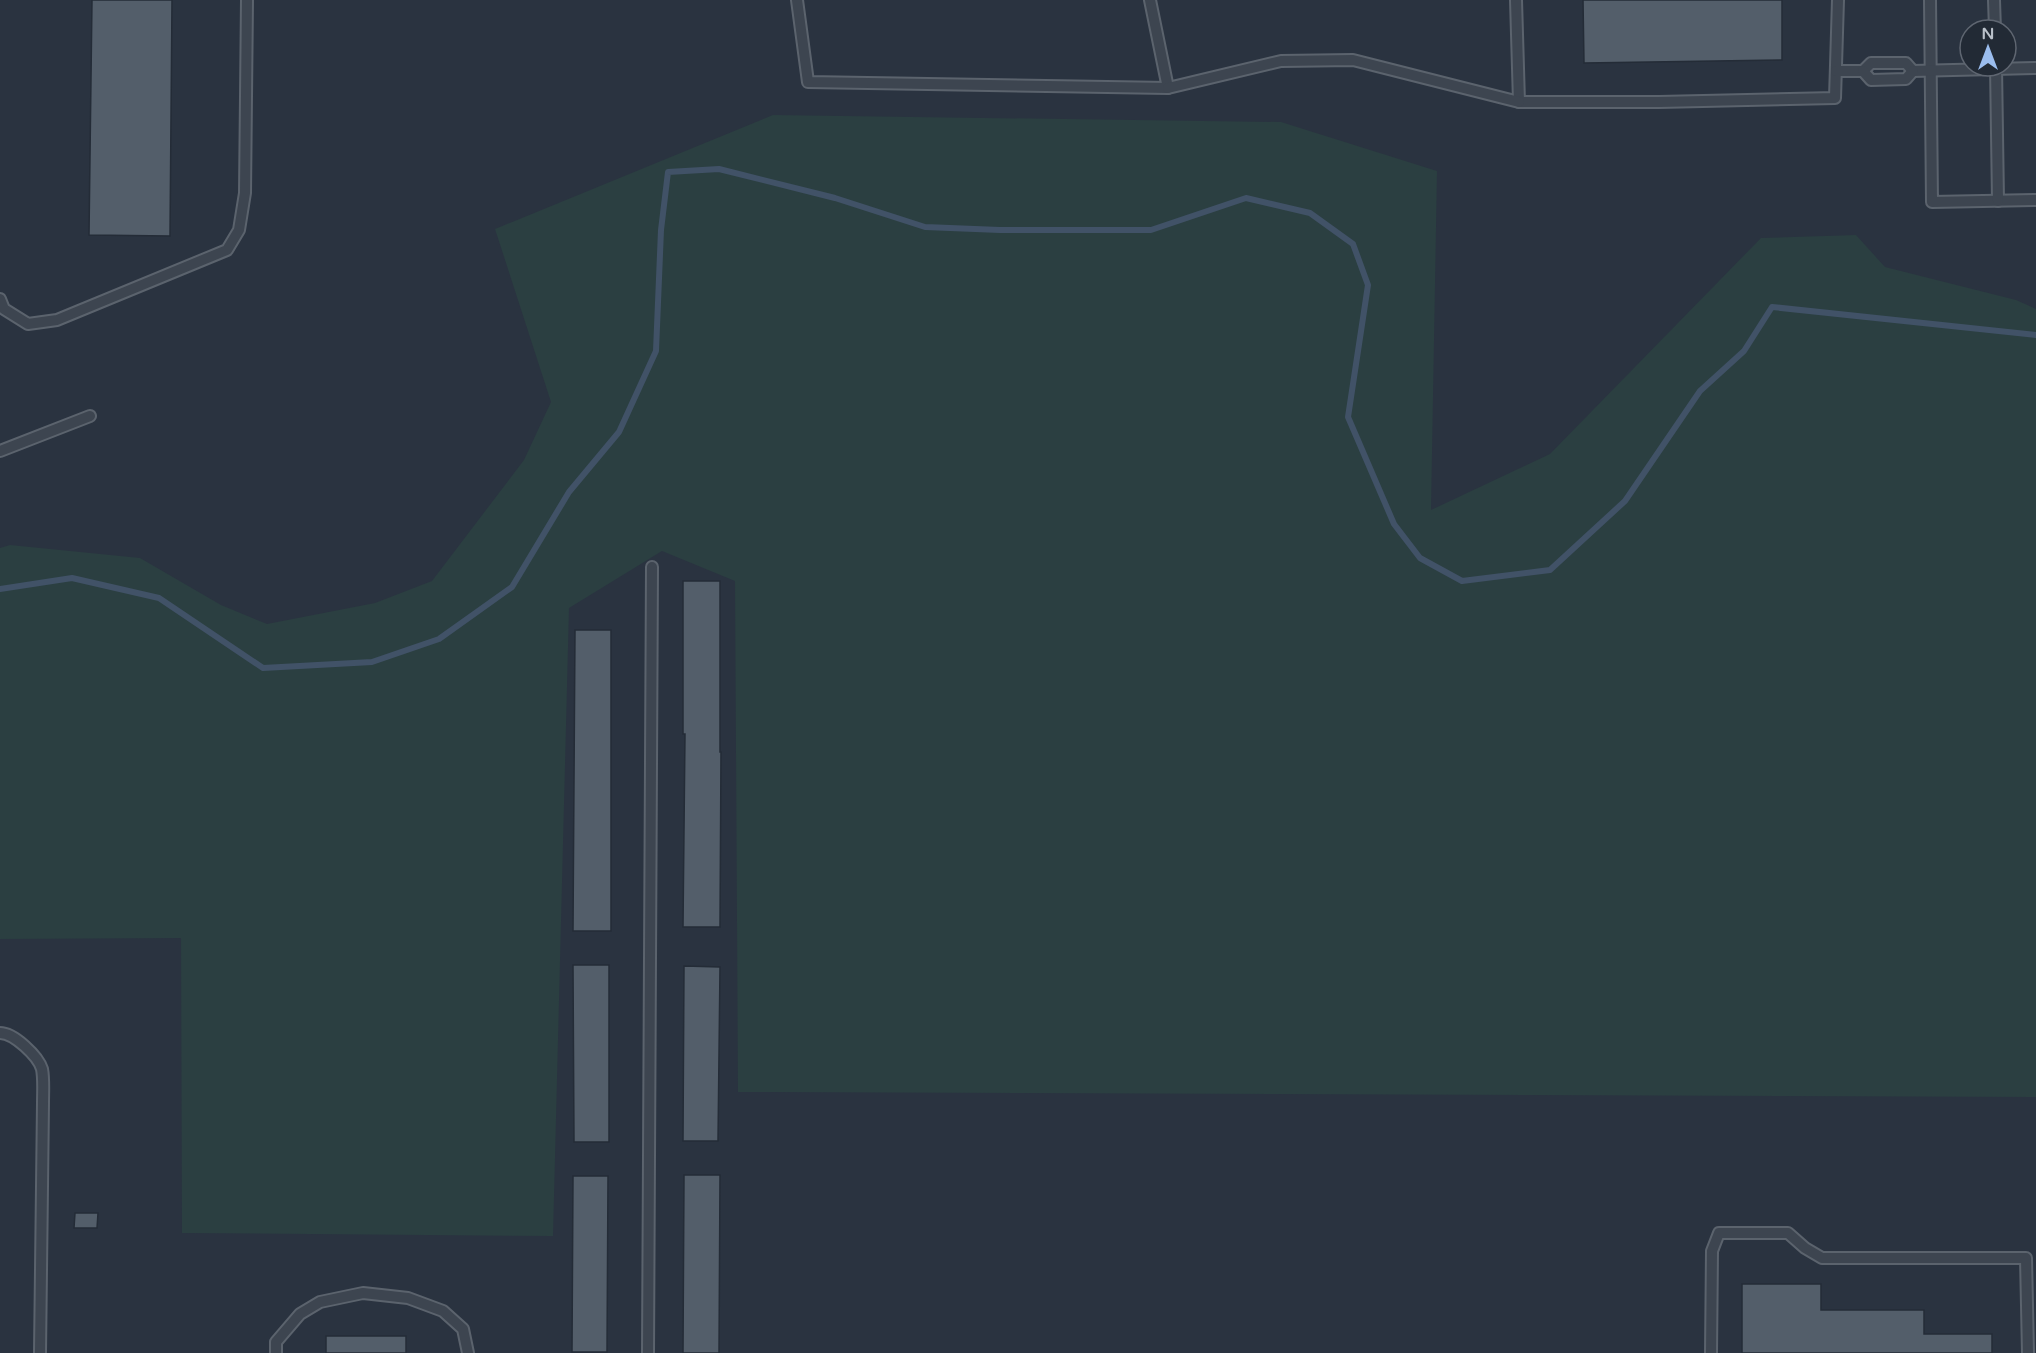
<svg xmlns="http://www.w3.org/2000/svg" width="2036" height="1353" font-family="'Varela Round',sans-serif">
<rect width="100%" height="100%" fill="#2a3340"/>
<path fill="#2b3f41" d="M773,115L1281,122L1437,171L1431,510L1550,454L1761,238L1856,235L1885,267L2016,300L2036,309V1097L738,1092L735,581L662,551L569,608L553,1236L182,1233L181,938L0,939V548L10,545L140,558L221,605L267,624L375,603L432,581L524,460L551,402L495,229Z"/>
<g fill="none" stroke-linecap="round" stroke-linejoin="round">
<path stroke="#415267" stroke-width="6" d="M0,589L72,578L159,598L263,668L372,662L439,639L512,587L569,492L619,432L656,351L661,230L668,172L719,169L835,198L925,227L1000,230H1151L1246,198L1310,213L1353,244L1368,285L1348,417L1394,524L1420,558L1462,581L1550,570L1625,501L1700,391L1744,351L1772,307L2036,335"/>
</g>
<g fill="#535e6a" stroke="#242c37" stroke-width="1.5">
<path d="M92,0H172L170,236L89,235Z"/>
<path d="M1583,0H1782V60L1584,63Z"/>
<path d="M683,581H720V752H721L720,927H683L685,734H683Z"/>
<path d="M575,630H611V931H573Z"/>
<path d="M573,965H609V1142H574Z"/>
<path d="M684,966L720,967L718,1141H683Z"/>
<path d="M684,1175H720L719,1353H683Z"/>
<path d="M573,1176H608L607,1352H572Z"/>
<path d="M75,1213H98L97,1228H74Z"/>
<path d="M1742,1284H1821V1310H1924V1334H1992V1353H1742Z"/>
<rect x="326" y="1336" width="80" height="17"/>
</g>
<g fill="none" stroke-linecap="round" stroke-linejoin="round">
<g stroke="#5b636d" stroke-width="14">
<g id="service">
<path d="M797,0L808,82L1168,88L1150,0"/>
<path d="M1516,0L1519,102H1659L1835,98L1838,0"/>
<path d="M1930,0L1932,202L2036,200"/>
<path d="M1994,0L1995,30"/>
<path d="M1996,66L1998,201"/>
<path d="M1836,71H1863L1871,63H1906L1913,71L2036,68"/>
<path d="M1863,71L1871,80L1906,79L1913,71"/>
<path d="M1168,88L1281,61L1353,60L1519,102"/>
<path d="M0,299L4,309L28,324L57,320L227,250L239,230L245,193L247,0"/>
<path d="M0,451L90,416"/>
<path d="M0,1033C14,1033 38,1056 42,1069C44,1079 43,1092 43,1103L40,1353"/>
<path d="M276,1353V1342L300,1314L320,1302L363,1293L408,1298L443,1311L463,1329L468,1353"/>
<path d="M648,1353L652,567"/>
<path d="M1711,1353L1712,1251L1719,1233H1788L1805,1248L1822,1258H2026L2028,1353"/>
</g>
</g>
<use href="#service" stroke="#3d4550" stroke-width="10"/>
</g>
<g transform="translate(1988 48)"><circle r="28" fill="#222a35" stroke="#5f6671" stroke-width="1.5"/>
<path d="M0-4.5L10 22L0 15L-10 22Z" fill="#9bbdee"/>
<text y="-9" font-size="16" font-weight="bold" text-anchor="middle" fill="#bac1ca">N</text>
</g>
</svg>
